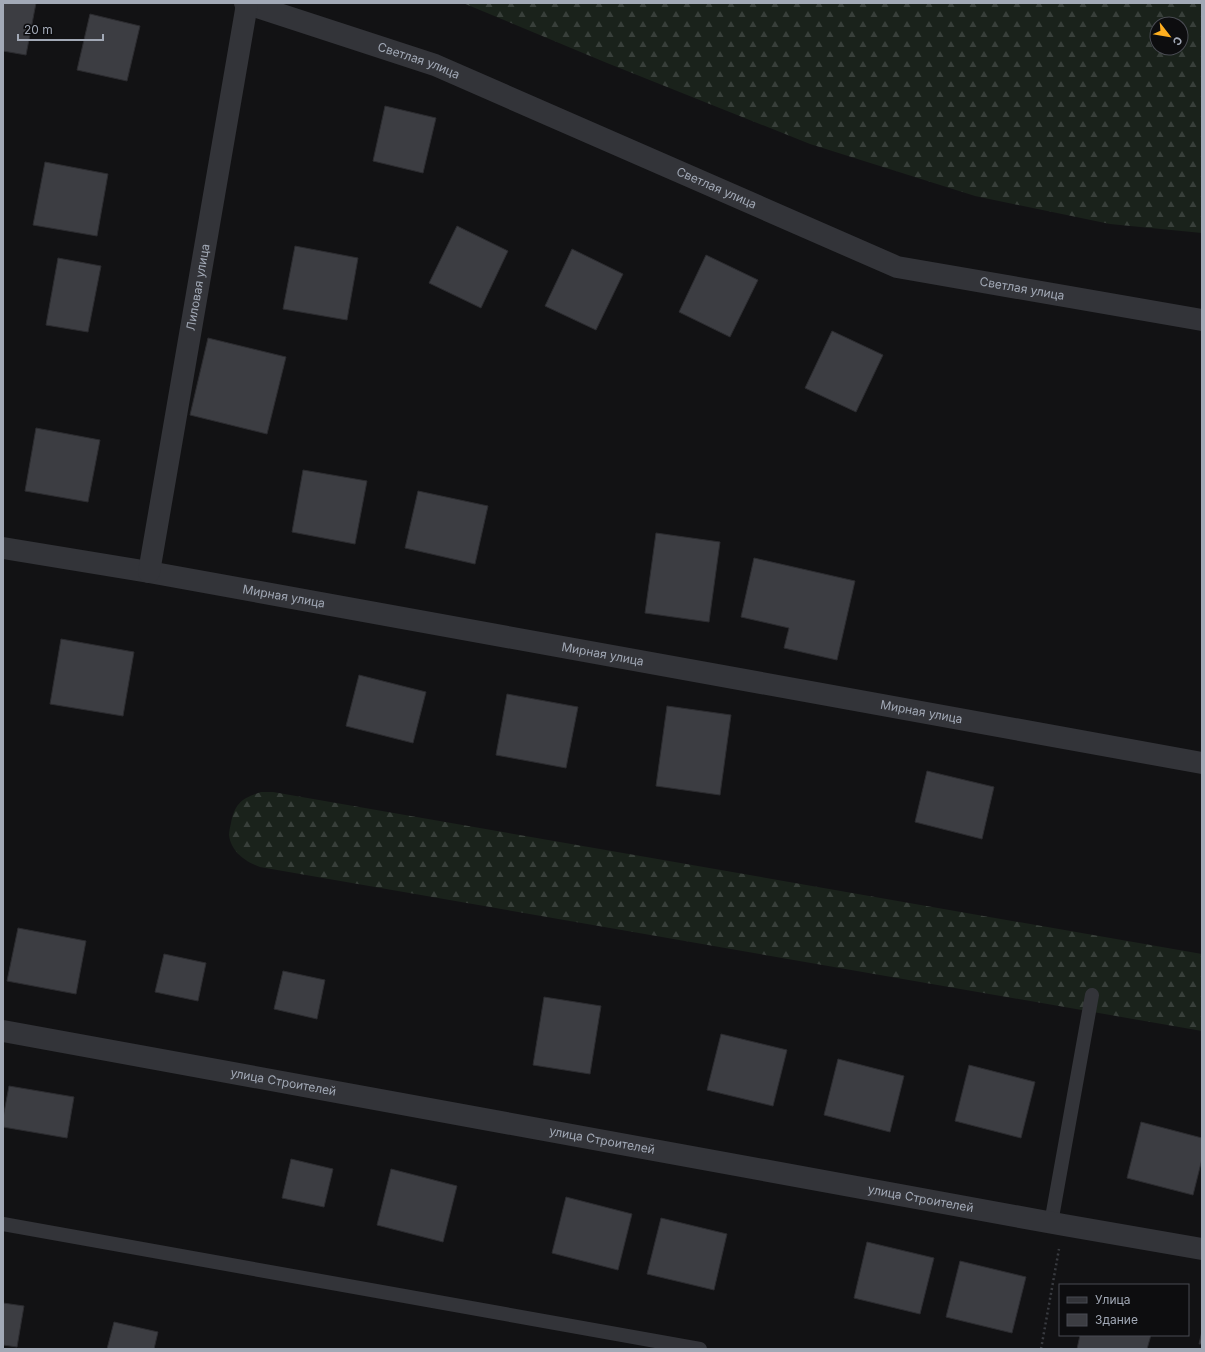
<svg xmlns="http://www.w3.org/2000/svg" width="1205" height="1352" font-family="Inter,sans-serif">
<defs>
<pattern id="forest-firs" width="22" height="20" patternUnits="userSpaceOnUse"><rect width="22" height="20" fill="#1a221b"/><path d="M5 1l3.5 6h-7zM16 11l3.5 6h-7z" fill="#383f3a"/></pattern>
</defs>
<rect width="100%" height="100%" fill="#121214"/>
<g fill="url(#forest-firs)" fill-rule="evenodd">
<path d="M463,3H1202V233L1110,224L975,196L810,144L607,63ZM1157,24H1181V48H1157Z"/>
<path d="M261,792H273L1202,954V1031L260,867C246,862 231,852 229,835C229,832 230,827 231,823C235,803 242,798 261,792Z"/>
</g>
<g fill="#3c3d42" stroke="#2c2c30">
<path d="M3,3H36L26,55L3,51Z"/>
<path d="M90,14L140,26L127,81L77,70Z"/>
<path d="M385,106L436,118L423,173L373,161Z"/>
<path d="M45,162L108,174L97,236L33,225Z"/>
<path d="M457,226L508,251L481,308L429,283Z"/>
<path d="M295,246L358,258L347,320L283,309Z"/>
<path d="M572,249L623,274L596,330L545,306Z"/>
<path d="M706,255L758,280L730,337L679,312Z"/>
<path d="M58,258L101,266L88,332L46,325Z"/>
<path d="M832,331L883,355L856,412L805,388Z"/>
<path d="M208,338L286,357L267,434L190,415Z"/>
<path d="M36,428L100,440L88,502L25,491Z"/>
<path d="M303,470L367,481L355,544L292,532Z"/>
<path d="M418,491L488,506L475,564L405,548Z"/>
<path d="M656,533L720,542L709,622L645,613Z"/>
<path d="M754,558L855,581L837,660L784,648L789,628L741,617Z"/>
<path d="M61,639L134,652L123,716L50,704Z"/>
<path d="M359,675L426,692L413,743L346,726Z"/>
<path d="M507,694L578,707L566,768L496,755Z"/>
<path d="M667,706L731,715L720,795L656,786Z"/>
<path d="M927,771L994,787L982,839L915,822Z"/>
<path d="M18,928L86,941L76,994L7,981Z"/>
<path d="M164,954L206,963L198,1001L155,992Z"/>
<path d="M283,971L325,980L317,1019L274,1009Z"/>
<path d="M544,997L601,1006L590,1074L533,1065Z"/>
<path d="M721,1034L787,1050L773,1106L707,1090Z"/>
<path d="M838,1059L904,1076L890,1132L824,1115Z"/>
<path d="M969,1065L1035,1082L1021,1138L955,1121Z"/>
<path d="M9,1086L74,1097L67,1138L3,1127V1118Z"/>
<path d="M1141,1122L1202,1138V1159L1193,1195L1127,1178Z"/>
<path d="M291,1159L333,1169L324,1207L282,1198Z"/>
<path d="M391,1169L457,1186L443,1242L377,1225Z"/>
<path d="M566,1197L632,1214L618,1270L552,1253Z"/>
<path d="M661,1218L727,1234L714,1290L647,1274Z"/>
<path d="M867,1242L934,1258L920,1314L854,1298Z"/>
<path d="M960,1261L1026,1277L1012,1333L946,1317Z"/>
<path d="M3,1303L24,1306L17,1347L3,1345Z"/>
<path d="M114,1322L158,1332L154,1349H107Z"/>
<path d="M1202,1331V1344H1199Z"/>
<path d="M1080,1335H1151L1147,1349H1077Z"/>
</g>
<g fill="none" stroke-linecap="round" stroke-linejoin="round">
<path stroke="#393b40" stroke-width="2.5" stroke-dasharray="2 3" stroke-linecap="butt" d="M1041,1349L1059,1249"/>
<g stroke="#333439" stroke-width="14">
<path d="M1051,1223L1092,995"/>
<path d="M3,1224L700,1349"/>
</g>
<g stroke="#333439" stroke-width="22">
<path id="s1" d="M245,3L435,65L897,267L1202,320"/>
<path id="s2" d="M3,548L149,572L1202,763"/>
<path id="s3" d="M149,572L247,4"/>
<path id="s4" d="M3,1031L1064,1225L1202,1249"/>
</g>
</g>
<g text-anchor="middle" stroke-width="3" stroke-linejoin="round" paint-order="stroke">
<g font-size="12" fill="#a2a9b6" stroke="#0d0d0f">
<text dy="4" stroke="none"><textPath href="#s1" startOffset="183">Светлая улица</textPath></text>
<text dy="4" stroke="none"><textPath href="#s1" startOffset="507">Светлая улица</textPath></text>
<text dy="4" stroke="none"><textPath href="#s3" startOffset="289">Лиловая улица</textPath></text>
<text dy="4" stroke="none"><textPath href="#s1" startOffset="831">Светлая улица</textPath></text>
<text dy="4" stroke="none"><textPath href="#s2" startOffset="285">Мирная улица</textPath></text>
<text dy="4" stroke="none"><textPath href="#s2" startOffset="609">Мирная улица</textPath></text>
<text dy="4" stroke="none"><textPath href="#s2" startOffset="933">Мирная улица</textPath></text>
<text dy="4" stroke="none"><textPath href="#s4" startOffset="285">улица Строителей</textPath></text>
<text dy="4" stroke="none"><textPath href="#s4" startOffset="609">улица Строителей</textPath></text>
<text dy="4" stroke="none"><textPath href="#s4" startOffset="933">улица Строителей</textPath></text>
</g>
</g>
<rect width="1205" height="1352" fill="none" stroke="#a2a9b6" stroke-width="8"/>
<rect x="1059" y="1284" width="130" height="52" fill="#0d0d0f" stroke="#494b52"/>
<rect x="1067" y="1297" width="20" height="6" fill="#333439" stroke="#494b52"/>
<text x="1095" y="1304" font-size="12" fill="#a2a9b6">Улица</text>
<rect x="1067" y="1314" width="20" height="12" fill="#3c3d42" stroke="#494b52"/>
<text x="1095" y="1324" font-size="12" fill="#a2a9b6">Здание</text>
<g transform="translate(1169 36) rotate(121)"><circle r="19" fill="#0d0d0f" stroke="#494b52"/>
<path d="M0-3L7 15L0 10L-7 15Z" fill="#ffaf1f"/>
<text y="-6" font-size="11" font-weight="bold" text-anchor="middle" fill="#a2a9b6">С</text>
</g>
<path d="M18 34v6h85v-6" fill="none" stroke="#a2a9b6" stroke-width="2"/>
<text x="24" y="34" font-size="12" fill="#a2a9b6" stroke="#0d0d0f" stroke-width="3" paint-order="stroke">20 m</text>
</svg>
